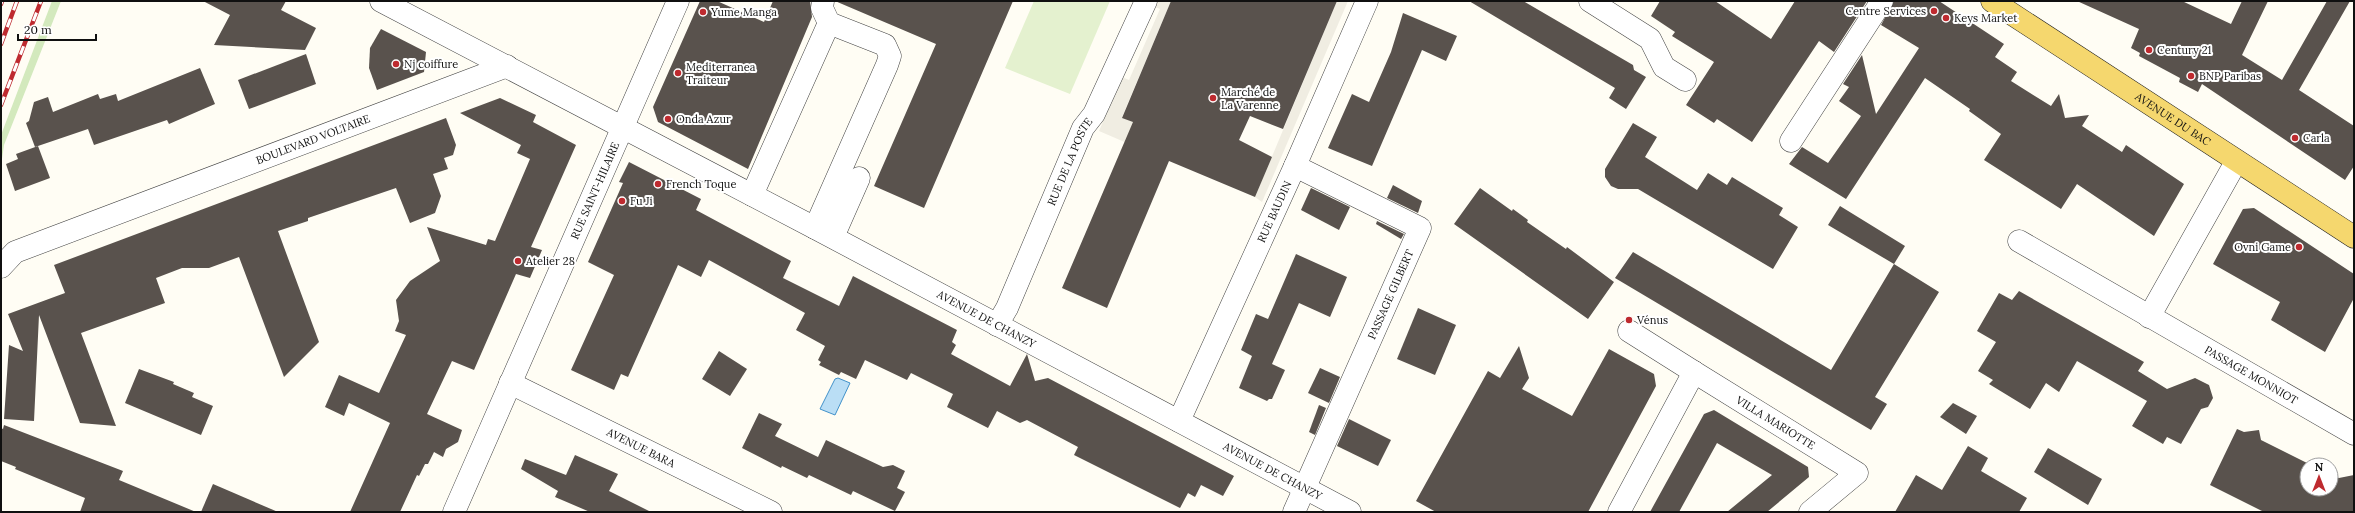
<svg xmlns="http://www.w3.org/2000/svg" width="2355" height="513" font-family="Lora,serif">
<rect width="100%" height="100%" fill="#fffdf4"/>
<path fill="#d3e9bd" d="M52,1H61L4,145L1,166V135Z"/>
<path fill="#e4f1cf" d="M1034,1H1110L1070,94L1005,68Z"/>
<g fill="#f0ede2">
<path d="M1155,1H1171L1122,117L1173,139L1164,159L1099,131L1122,77L1129,80L1160,9L1153,6Z"/>
<path d="M1337,1H1348L1262,202L1255,197Z"/>
</g>
<path fill="#badef5" stroke="#4292ca" d="M838,378L850,383L835,415L820,409L835,379Z"/>
<g fill="#59524d">
<path d="M203,1H286L281,10L316,28L305,50L214,45L230,15Z"/>
<path d="M700,1H717L764,22L773,1H810L812,17L748,169L658,122L653,107Z"/>
<path d="M835,1H1013L924,208L874,186L936,44Z"/>
<path d="M1171,1H1337L1283,129L1250,116L1239,140L1272,157L1255,197L1169,161L1107,308L1062,288L1133,122L1122,118Z"/>
<path d="M1469,1H1523L1633,65L1634,70L1646,77L1626,109L1609,98L1615,88Z"/>
<path d="M1660,1H1715L1771,39L1795,1H1867L1834,52L1819,41L1752,142L1717,119L1714,123L1686,105L1714,62L1672,36L1675,32L1651,16Z"/>
<path d="M1894,1H1939L2004,44L1995,57L2017,72L2011,81L2051,106L2059,94L2065,118L2089,115L2082,126L2122,152L2126,145L2184,184L2154,236L2077,184L2061,209L1984,160L2001,134L1969,111L1970,109L1925,78L1846,199L1789,164L1802,147L1828,163L1861,116L1839,101L1849,87L1843,84L1862,55L1876,114L1919,48L1881,25Z"/>
<path d="M2077,1H2182L2231,24L2242,1H2268L2242,55L2282,80L2327,1H2350L2299,90L2354,126V166L2345,180L2202,84L2198,92L2179,82L2180,78L2139,56L2140,53L2131,48L2139,29Z"/>
<path d="M1403,13L1457,36L1446,61L1422,50L1372,166L1328,148L1352,94L1369,102L1391,52Z"/>
<path d="M381,29L426,52L424,72L377,90L369,68L370,48Z"/>
<path d="M306,54L316,84L249,109L238,80Z"/>
<path d="M200,68L215,104L169,124L167,120L94,145L88,129L35,147L26,123L29,121L34,102L48,97L53,112L98,94L100,99L116,94L118,101Z"/>
<path d="M500,98L536,115L533,122L576,145L531,247L542,250L530,278L516,274L474,370L452,361L427,414L462,430L458,442L446,449L443,457L434,452L428,464H425L419,476L417,475L400,512H350L390,423L349,403L344,416L325,407L339,375L379,393L406,335L395,331L399,321L396,300L410,281L440,261L427,227L486,245L488,239L495,241L530,159L517,153L521,145L460,113Z"/>
<path d="M446,118L456,145L453,155L444,158L448,169L433,174L441,196L435,213L410,223L396,188L308,218V221L278,231L319,342L284,377L239,257L209,268H182L156,278L165,303L81,333L116,426L80,423L39,315L34,421L4,419L9,345L23,351L8,314L65,293L54,265Z"/>
<path d="M1633,123L1657,137L1645,157L1697,190L1708,173L1727,185L1732,177L1783,208L1779,215L1798,227L1773,269L1638,189H1618L1611,186L1605,177V169Z"/>
<path d="M38,146L50,178L15,191L6,164L18,159L16,154Z"/>
<path d="M629,162L701,199L696,210L791,261L783,278L839,306L853,276L957,330L952,342L956,345L951,354L1010,386L1027,354L1035,381L1048,378L1234,476L1223,496L1201,485L1195,497L1188,493L1180,508L1074,455L1078,447L1027,420L1020,423L997,411L988,428L947,407L953,394L911,373L907,380L865,360L856,379L841,372L839,375L819,365L821,362L818,360L825,346L796,330L805,313L709,260L701,277L678,265L628,377L621,374L614,390L571,370L614,275L588,262L623,183L619,182Z"/>
<path d="M1393,185L1422,201L1418,213L1387,198Z"/>
<path d="M1311,188L1350,207L1339,230L1301,210Z"/>
<path d="M1480,188L1512,211L1513,209L1528,220L1527,222L1566,249L1567,247L1614,282L1588,319L1454,224Z"/>
<path d="M1840,206L1905,246L1894,264L1828,225Z"/>
<path d="M2254,208L2354,274V298L2325,352L2271,320L2280,302L2213,264L2243,209Z"/>
<path d="M1377,221L1404,234L1401,239L1376,224Z"/>
<path d="M1633,252L1831,370L1894,264L1939,292L1875,397L1887,404L1871,430L1615,278Z"/>
<path d="M1296,254L1347,277L1330,317L1299,303L1272,364L1285,370L1272,399H1269L1267,401L1239,388L1252,356L1241,350L1256,314L1268,319Z"/>
<path d="M2019,291L2144,362L2138,371L2167,389L2195,378L2209,385L2213,398L2208,407L2201,409L2181,444L2167,437L2163,444L2132,426L2147,401L2077,361L2059,392L2046,383L2030,409L1989,384L1993,380L1978,371L1996,342L1977,331L1999,293L2012,300Z"/>
<path d="M1418,308L1456,325L1435,375L1397,359Z"/>
<path d="M1519,346L1529,378L1522,389L1572,416L1609,349L1654,374L1656,386L1588,512H1436L1416,501L1488,371L1500,378Z"/>
<path d="M719,351L747,369L730,396L702,379Z"/>
<path d="M1320,368L1340,377L1329,403L1308,393Z"/>
<path d="M139,369L174,382L173,384L194,393L192,397L213,406L201,435L125,403Z"/>
<path d="M1953,403L1977,416L1966,434L1940,417Z"/>
<path d="M1319,405L1326,408L1315,435L1309,432Z"/>
<path d="M1714,410L1808,467L1809,477L1767,512H1727L1772,475L1717,443L1679,512H1650L1704,414Z"/>
<path d="M759,413L782,424L775,436L818,457L826,440L883,467L893,465L905,471L897,488L905,492L895,511L853,491L851,495L809,475L807,478L782,466L781,468L742,448Z"/>
<path d="M1349,419L1391,440L1378,466L1337,446Z"/>
<path d="M4,425L123,471L119,480L196,512H80L85,498L15,469L16,467L1,461V428L3,429Z"/>
<path d="M2237,429L2244,432L2259,430L2261,440L2311,465H2307V489H2331V475L2339,478L2354,475V512H2264L2210,485Z"/>
<path d="M1968,446L1988,458L1981,471L2027,498L2019,512H1895L1916,475L1942,490Z"/>
<path d="M2048,448L2102,479L2088,505L2034,472Z"/>
<path d="M575,455L618,474L609,491L651,512H590L555,497L558,491L521,469L525,459L566,475Z"/>
<path d="M213,484L278,512H201Z"/>
</g>
<g fill="none" stroke-linecap="round" stroke-linejoin="round">
<g stroke="#434343" stroke-width="23">
<g id="minor">
<path id="s1" d="M381,1L815,228L1350,512"/>
<path d="M823,1L822,8L829,23"/>
<path d="M1590,1L1650,39L1664,67L1685,80"/>
<path d="M1791,141L1882,1"/>
<path d="M752,195L829,23L885,45L890,56L887,65L815,228"/>
<path d="M833,237L859,178"/>
<path id="s2" d="M2019,241L2354,434"/>
<path id="s3" d="M1,267L15,252L507,66"/>
<path d="M2149,317L2236,162"/>
<path id="s4" d="M997,325L1007,308L1083,128L1094,114L1146,1"/>
<path d="M1629,331L1694,372"/>
<path id="s5" d="M510,383L771,512"/>
<path id="s6" d="M1179,421L1295,166L1367,1"/>
<path id="s7" d="M454,512L678,1"/>
<path id="s8" d="M1294,512L1420,228L1295,166"/>
<path id="s9" d="M1619,512L1694,372L1857,473L1810,512"/>
</g>
</g>
<g stroke="#212121" stroke-width="23">
<g id="major">
<path id="s10" d="M1992,1L2354,237"/>
</g>
</g>
<use href="#minor" stroke="#fff" stroke-width="22"/>
<use href="#major" stroke="#f5d76e" stroke-width="22"/>
<g stroke="#be2a2f" stroke-width="4.5">
<g id="rail">
<path d="M1,4L2,1"/>
<path d="M1,44L17,1"/>
<path d="M1,105L41,1"/>
</g>
</g>
<use href="#rail" stroke="#fff" stroke-width="3" stroke-dasharray="9" stroke-linecap="butt"/>
</g>
<g fill="#be2a2f" stroke="#fff" stroke-width="1.5">
<circle cx="1934" cy="11" r="4"/>
<circle cx="703" cy="12" r="4"/>
<circle cx="1946" cy="18" r="4"/>
<circle cx="2149" cy="50" r="4"/>
<circle cx="396" cy="64" r="4"/>
<circle cx="678" cy="73" r="4"/>
<circle cx="2191" cy="76" r="4"/>
<circle cx="1213" cy="98" r="4"/>
<circle cx="668" cy="119" r="4"/>
<circle cx="2295" cy="138" r="4"/>
<circle cx="658" cy="184" r="4"/>
<circle cx="622" cy="201" r="4"/>
<circle cx="2299" cy="247" r="4"/>
<circle cx="518" cy="261" r="4"/>
<circle cx="1629" cy="320" r="4"/>
</g>
<g text-anchor="middle" stroke-width="4" stroke-linejoin="round" paint-order="stroke">
<g font-size="11" fill="#101010" stroke="#fff" text-anchor="start">
<text x="1926" y="15" text-anchor="end">Centre Services</text>
<text x="711" y="16">Yume Manga</text>
<text x="1954" y="22">Keys Market</text>
<text x="2157" y="54">Century 21</text>
<text x="404" y="68">Nj coiffure</text>
<text x="686" y="71">Mediterranea<tspan x="686" dy="13">Traiteur</tspan></text>
<text x="2199" y="80">BNP Paribas</text>
<text x="1221" y="96">Marché de<tspan x="1221" dy="13">La Varenne</tspan></text>
<text x="676" y="123">Onda Azur</text>
<text x="2303" y="142">Carla</text>
<text x="666" y="188">French Toque</text>
<text x="630" y="205">Fu Ji</text>
<text x="2291" y="251" text-anchor="end">Ovni Game</text>
<text x="526" y="265">Atelier 28</text>
<text x="1637" y="324">Vénus</text>
</g>
<g font-size="11" fill="#101010" stroke="#fff">
<text dy="4" stroke="none"><textPath href="#s10" startOffset="216">AVENUE DU BAC</textPath></text>
<text dy="4" stroke="none"><textPath href="#s3" startOffset="339">BOULEVARD VOLTAIRE</textPath></text>
<text dy="4" stroke="none"><textPath href="#s4" startOffset="179">RUE DE LA POSTE</textPath></text>
<text dy="4" stroke="none"><textPath href="#s7" startOffset="351">RUE SAINT-HILAIRE</textPath></text>
<text dy="4" stroke="none"><textPath href="#s6" startOffset="230">RUE BAUDIN</textPath></text>
<text dy="4" stroke="none"><textPath href="#s8" startOffset="238">PASSAGE GILBERT</textPath></text>
<text dy="4" stroke="none"><textPath href="#s1" startOffset="684">AVENUE DE CHANZY</textPath></text>
<text dy="4" stroke="none"><textPath href="#s2" startOffset="268">PASSAGE MONNIOT</textPath></text>
<text dy="4" stroke="none"><textPath href="#s9" startOffset="255">VILLA MARIOTTE</textPath></text>
<text dy="4" stroke="none"><textPath href="#s5" startOffset="146">AVENUE BARA</textPath></text>
<text dy="4" stroke="none"><textPath href="#s1" startOffset="1008">AVENUE DE CHANZY</textPath></text>
</g>
</g>
<rect width="2355" height="513" fill="none" stroke="#101010" stroke-width="4"/>
<g transform="translate(2319 477)"><circle r="19" fill="#ffffff" stroke="#9f9f9f"/>
<path d="M0-3L7 15L0 10L-7 15Z" fill="#be2a2f"/>
<text y="-6" font-size="11" font-weight="bold" text-anchor="middle" fill="#101010">N</text>
</g>
<path d="M18 34v6h78v-6" fill="none" stroke="#101010" stroke-width="2"/>
<text x="24" y="34" font-size="12" fill="#101010" stroke="#ffffff" stroke-width="3" paint-order="stroke">20 m</text>
</svg>
